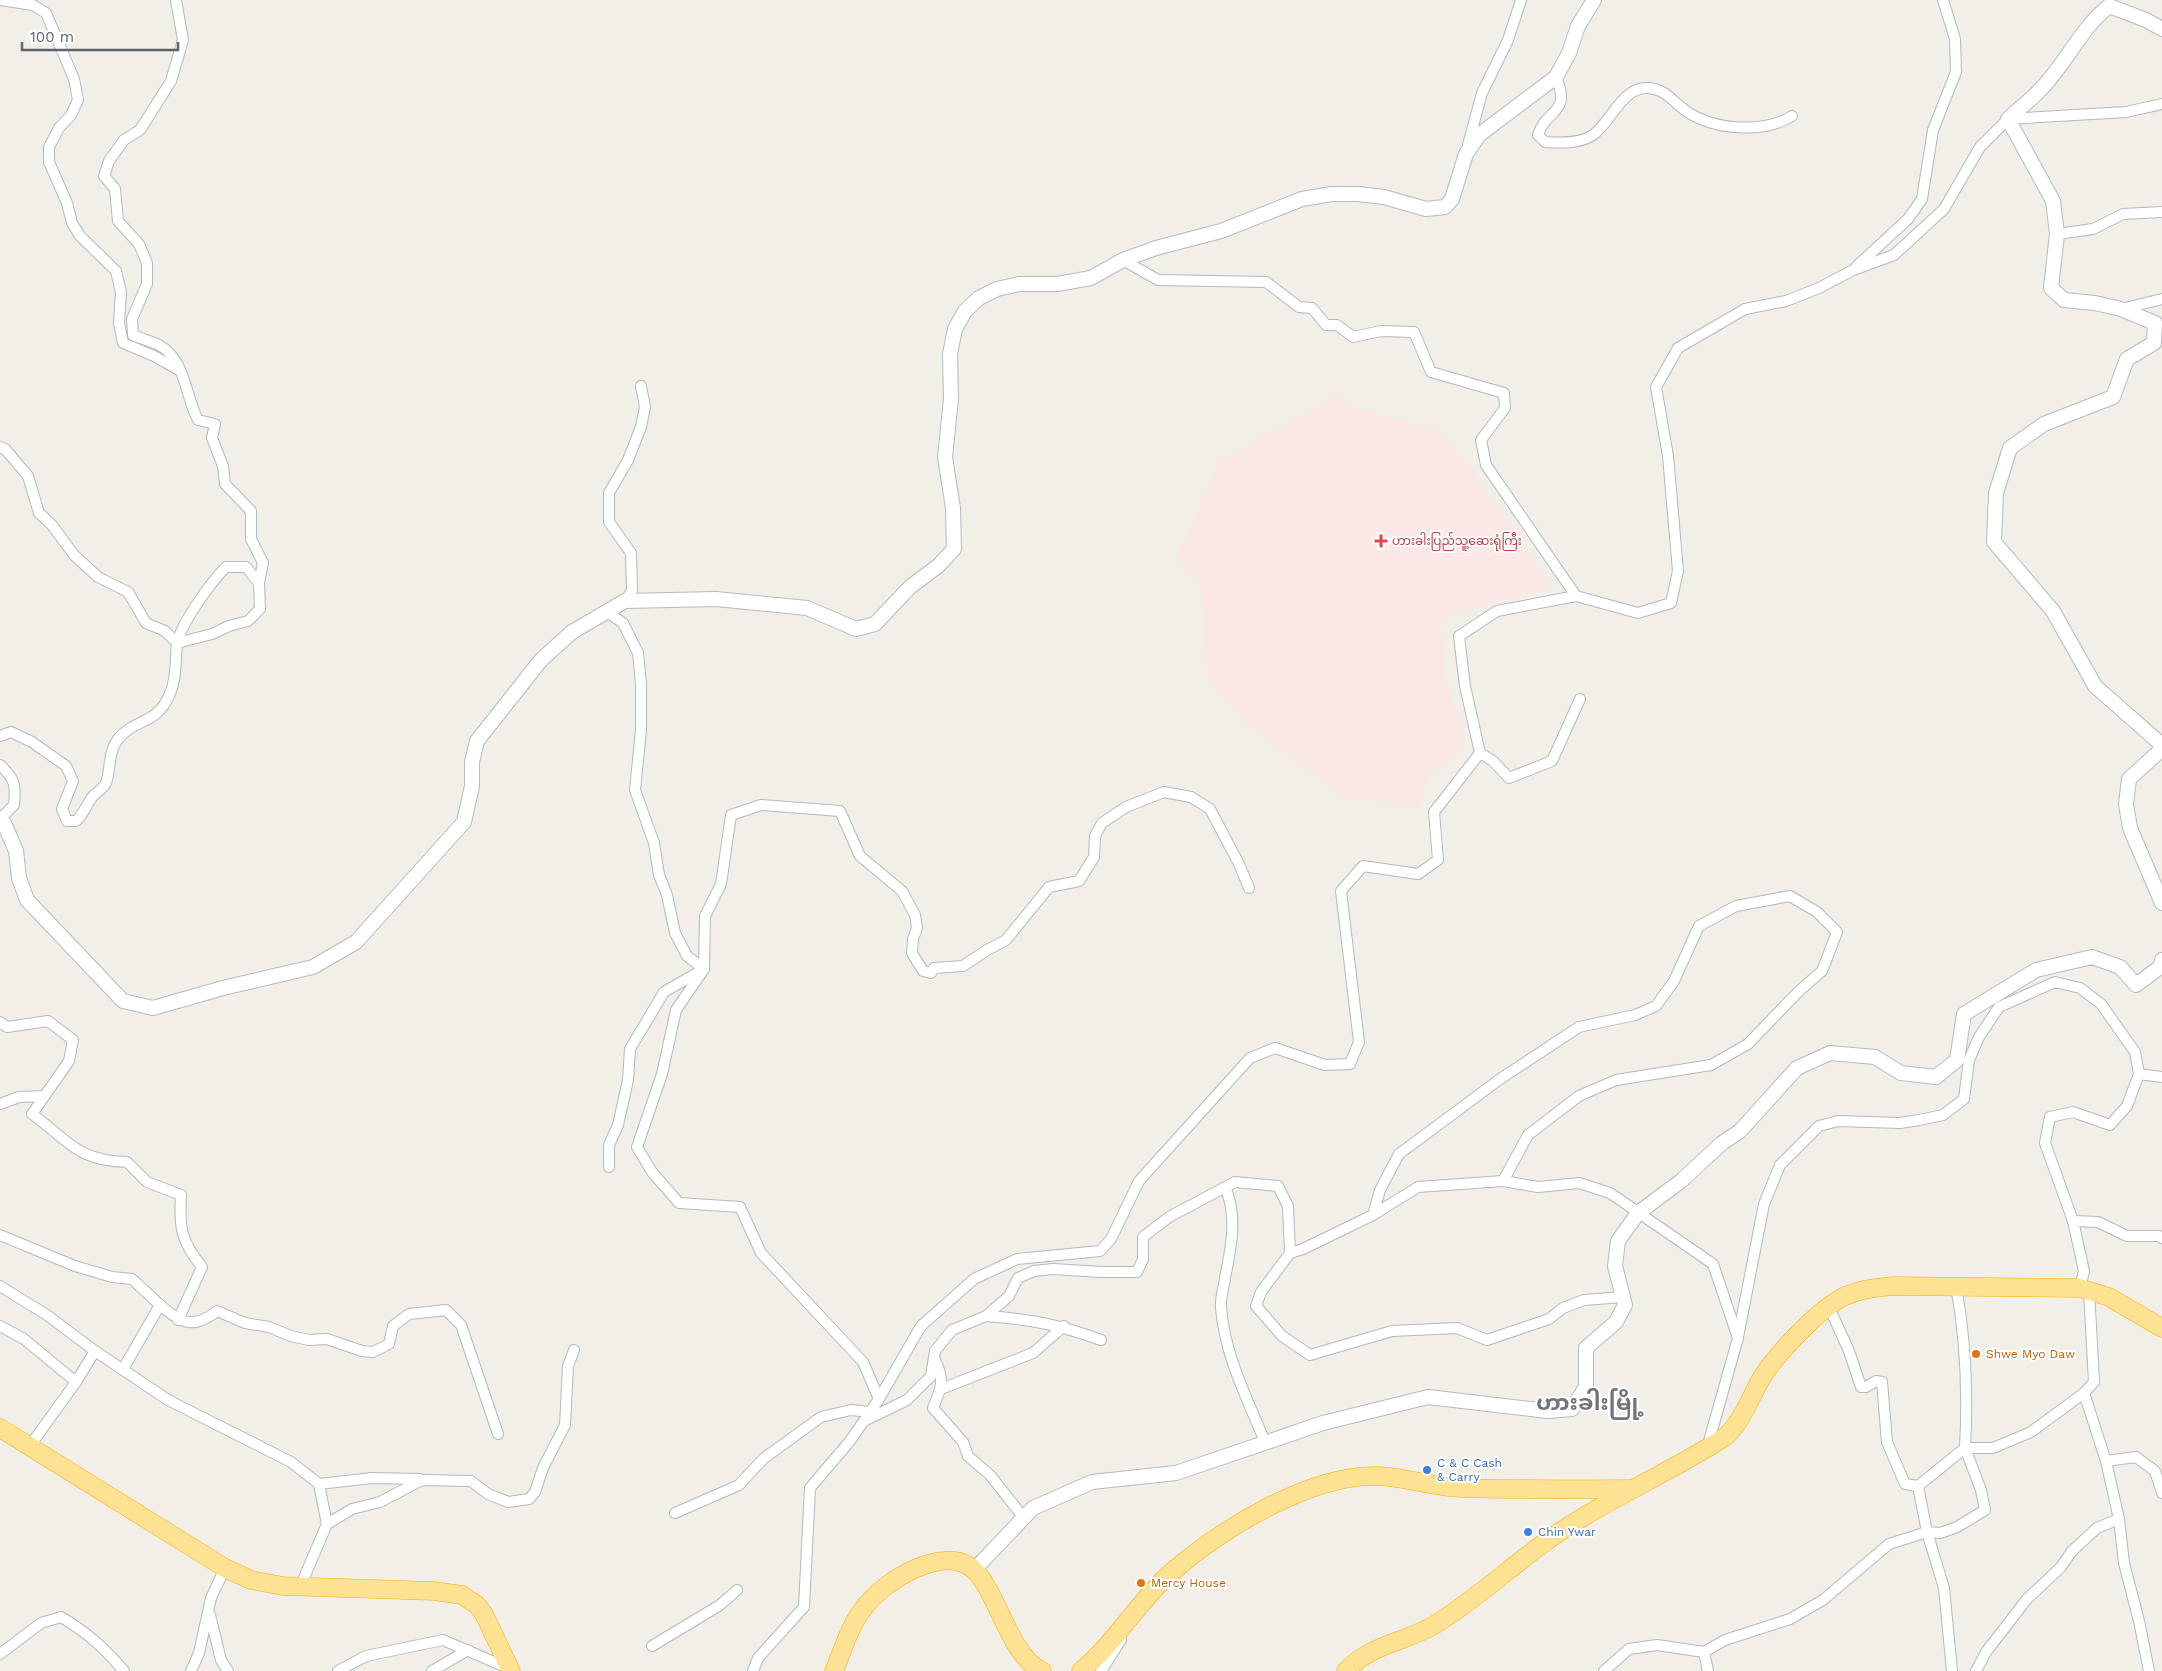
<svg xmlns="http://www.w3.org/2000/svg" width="2162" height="1671" font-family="'Work Sans','Noto Sans Myanmar',sans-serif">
<rect width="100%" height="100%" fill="#f1efe8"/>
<path fill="#fce8e6" d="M1340,394L1359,410L1434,429L1465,461L1552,587L1471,608L1440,619L1444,651L1442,671L1466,739L1462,750L1429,774L1419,808L1344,796L1247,725L1208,677L1201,587L1177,558L1220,461Z"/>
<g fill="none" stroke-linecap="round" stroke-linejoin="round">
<g stroke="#b5b8bc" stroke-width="12">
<g id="street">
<path d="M0,0L33,5L46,13L74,79L78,100L71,115L59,128L49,147V162L67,203L72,223L80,236L116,271L121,292L119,323L123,343L154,356L179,370"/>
<path d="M176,0L183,40L171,81L140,130L124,140L109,161L104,176L115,189L118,221L139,244L147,263V284L132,319L133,335C141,339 151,341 159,345C186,360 185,396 198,420L215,424L212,438L223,466L225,484L251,511V539L263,563L259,583"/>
<path d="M1556,77C1572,115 1546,108 1538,135L1545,142C1559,143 1580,144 1593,135C1611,122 1623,86 1648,88C1666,89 1673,102 1686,111C1714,130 1763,134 1792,116"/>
<path d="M1468,145L1482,93L1508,40L1521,0"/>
<path d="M2057,234L2093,229L2123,214L2162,212"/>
<path d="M1123,260L1158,280L1266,282L1299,307L1312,308L1326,325H1337L1353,337L1381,331L1414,332L1431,372L1504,393L1505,408L1481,440L1486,465L1576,596"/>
<path d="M1857,266L1908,219L1922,199L1933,130L1956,72L1955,39L1943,0"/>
<path d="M2121,309L2162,299"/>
<path d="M0,447L5,449L28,476L39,513L52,525L74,555L98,577L128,592L146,623L165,631L177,643"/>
<path d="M625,601L632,591L631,553L609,522V493L628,460L641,427L645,407L641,386"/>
<path d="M607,612L623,623L638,653L641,684V730L635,790L654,843L659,875L667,895L675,933L687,956L704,969L664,992L630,1049L628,1080L618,1125L609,1145V1167"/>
<path d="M0,736L11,732L32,742L66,766L73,781L62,809L67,821H76C84,814 86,805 93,796C97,792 104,788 106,783C111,768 108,752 118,739C135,718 156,725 169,696C177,679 175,661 177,644C181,623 211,582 226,567H246L259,583L260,609L248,621L229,626L212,634L177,643"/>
<path d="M1480,753L1493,761L1509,778L1552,761L1580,699"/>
<path d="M0,765C15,779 16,784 14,805L0,819"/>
<path d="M0,1022L7,1027L48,1021L73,1040L69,1061L32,1114C69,1141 77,1161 127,1162L147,1182L181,1195C179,1228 181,1241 202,1267L178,1320"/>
<path d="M0,1104L19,1097L44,1096"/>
<path d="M1503,1181L1528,1135L1579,1096L1616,1080L1711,1065L1748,1044L1799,991L1822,971L1837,932L1817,912L1790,896L1736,906L1699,926L1674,981L1656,1006L1635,1015L1579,1027L1500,1079L1399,1154L1380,1190L1373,1215L1418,1187L1503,1181L1538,1187L1579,1183L1610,1193L1713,1264L1738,1338L1707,1448"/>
<path d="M1225,1187C1238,1216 1231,1248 1225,1278C1224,1288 1220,1297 1221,1308C1225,1356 1247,1398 1265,1442"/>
<path d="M2073,1221L2098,1222L2127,1236H2159L2162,1238"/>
<path d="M0,1235L75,1266L112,1277L132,1279L160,1305"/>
<path d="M1290,1253L1303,1249L1373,1215"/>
<path d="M0,1286L47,1315L95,1351L168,1400L291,1462L319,1484L327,1524L300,1587"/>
<path d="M2080,1288L2084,1271L2073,1221L2045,1143L2050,1117L2073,1112L2110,1125L2127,1106L2139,1074L2162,1077"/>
<path d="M1829,1307L1849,1351L1861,1387H1866L1876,1381L1882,1382L1887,1442L1905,1484L1918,1486"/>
<path d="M986,1316C1030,1319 1060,1325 1101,1340"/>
<path d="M0,1326L24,1339L76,1382"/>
<path d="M1738,1337L1764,1204L1780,1165L1819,1126L1838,1121L1900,1123L1919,1120L1943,1115L1964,1099L1969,1060L1979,1037L1999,1007L2055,982L2080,988L2101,1004L2135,1052L2139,1074"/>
<path d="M934,1358C945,1380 942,1387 933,1408L963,1442L968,1456L990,1475L1024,1518"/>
<path d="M123,1369L160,1305C181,1323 193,1330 217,1311L245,1323L269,1327L291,1336L309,1340L327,1339L362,1351L373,1352L389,1344L393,1326L409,1314L446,1310L461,1325L498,1434"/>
<path d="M941,1389L1033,1353L1064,1326"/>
<path d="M2084,1393L2094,1382L2089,1290"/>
<path d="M879,1399L863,1362L761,1253L740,1207L679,1203L652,1172L637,1147L662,1074L676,1010L704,969L705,916L721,884L731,815L761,805L840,811L860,856L902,891L915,915L917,928L913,939L912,953L923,971L931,973L934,968L963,966L987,950L1006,940L1049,887L1079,881L1094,857L1095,836L1102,823L1126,807L1164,792L1191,797L1210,809L1239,864L1249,888"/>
<path d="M866,1420L907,1400L931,1376L935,1351L952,1330L986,1316L1009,1296L1018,1278L1034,1271L1053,1269L1101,1272H1137L1143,1259V1237L1169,1217L1235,1182L1278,1186L1288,1206L1290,1253L1261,1292L1256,1306L1282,1336L1310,1355L1392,1331L1457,1328L1487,1340L1549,1319L1563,1308L1584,1300L1623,1297"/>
<path d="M29,1447L76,1382L95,1351"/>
<path d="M2106,1461L2136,1457L2155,1471L2162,1493"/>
<path d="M319,1484L372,1478L420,1479"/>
<path d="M675,1513L739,1485L763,1459L821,1417L851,1410L870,1412"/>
<path d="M327,1524L352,1509L380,1502L422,1480L471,1481L488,1494L508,1502L529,1499L535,1492L543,1468L565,1425L568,1366L574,1350"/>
<path d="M210,1615L221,1660L228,1671"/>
<path d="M652,1646L720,1605L737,1590"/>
<path d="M1704,1652L1708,1671"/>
<path d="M0,1654L41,1623L61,1617C87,1632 105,1649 124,1671"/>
<path d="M191,1671L199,1653L211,1598L225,1568"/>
<path d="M338,1671L366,1656L443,1640L508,1668"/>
<path d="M432,1671L468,1650"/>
<path d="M753,1671L758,1658L804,1607L810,1488L850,1441L879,1399L921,1326L974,1279L1017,1259L1100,1251L1111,1239L1139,1181L1250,1058L1275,1048L1325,1065L1350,1064L1359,1042L1341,891L1363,866L1418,874L1438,860L1434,812L1480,753L1465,686L1459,636L1497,611L1576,596L1638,613L1671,603L1678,571L1668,456L1656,387L1678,348L1745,309L1786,301L1819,288L1853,270L1894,255L1944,209L1980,147L2008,119L2126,112L2162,104"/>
<path d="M1101,1671L1121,1640L1120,1635"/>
<path d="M1604,1671L1629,1649L1657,1645L1704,1652L1725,1640L1790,1619L1823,1600L1889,1544L1927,1532L1940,1533L1957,1527L1985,1510L1981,1490L1965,1448H1993L2031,1432L2084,1393L2106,1461L2119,1519L2124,1563L2139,1621L2149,1671"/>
<path d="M1952,1671L1944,1588L1927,1532L1918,1486L1965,1448C1968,1393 1966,1340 1956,1286"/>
<path d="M1976,1671L1986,1652L2027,1599L2061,1567L2072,1551L2097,1528L2119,1519"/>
</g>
</g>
<g stroke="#b6babf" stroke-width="16">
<g id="secondary">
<path d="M2162,29L2146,20L2109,6C2080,29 2066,64 2040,90C2031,100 2018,109 2008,119L2053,201L2057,234L2051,288L2064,300L2095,303L2121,309L2155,323L2154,343L2127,359L2113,397L2044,424L2010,448L1996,493L1994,542L2053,611L2095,686L2162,745"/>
<path d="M2162,749L2129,779L2126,804L2130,828L2162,903"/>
<path d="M0,821L4,823L16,851L19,878L27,900L123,1001L153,1008L223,988L313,967L356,942L464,822L472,786V762L477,741L541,660L572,632L625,601L716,599L807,608L856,629L875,624L910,587L938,566L954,549L953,508L945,457L951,399L950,354L955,329L965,311L979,298L997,289L1019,284H1057L1091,278L1123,260L1156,248L1221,231L1302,199L1332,194H1358L1384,197L1426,209L1445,207L1452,199L1466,154L1479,135L1556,77L1569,53L1578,26L1594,0"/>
<path d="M974,1570L1033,1508L1092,1482L1176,1473L1323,1423L1428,1397L1548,1411L1572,1409L1586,1387V1348L1616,1322L1625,1305L1615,1266L1618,1241L1638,1213L1681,1181L1722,1143L1740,1131L1797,1068L1830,1053L1875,1057L1901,1073L1936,1077L1957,1060L1964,1014L2036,970L2092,957L2120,967L2136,985L2160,967L2162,960"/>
</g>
</g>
<g stroke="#f9ab00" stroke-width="19">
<g id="highway">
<path d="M0,1428L225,1568L251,1580L283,1586L434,1591L462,1595L477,1605L484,1614L511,1671"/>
<path d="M834,1671C843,1650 849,1627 863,1609C881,1583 945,1541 975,1571C998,1594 1010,1656 1042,1671"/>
<path d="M1081,1671C1116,1642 1139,1600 1173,1571C1223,1528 1312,1473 1380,1476C1408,1478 1434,1487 1462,1488C1519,1490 1576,1489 1633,1489"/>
<path d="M1346,1671C1370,1644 1407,1642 1436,1624C1487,1592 1529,1549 1580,1519C1628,1490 1678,1467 1725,1437C1742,1422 1750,1398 1761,1379C1775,1355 1820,1308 1845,1296C1861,1289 1876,1288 1893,1286L2080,1288L2109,1297L2162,1328"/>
</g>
</g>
<use href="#street" stroke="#fff" stroke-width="10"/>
<use href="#secondary" stroke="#fff" stroke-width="14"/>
<use href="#highway" stroke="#fde293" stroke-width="18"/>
</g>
<path fill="#e0444e" stroke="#fff" stroke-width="2" d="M1378.5 533.5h5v5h5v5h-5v5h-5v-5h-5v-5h5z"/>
<g fill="#e8710a" stroke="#fff" stroke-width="2">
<circle cx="1976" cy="1354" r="5"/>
<circle cx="1141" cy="1583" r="5"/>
</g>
<g fill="#3f7fe0" stroke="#fff" stroke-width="2">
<circle cx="1427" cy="1470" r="5"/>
<circle cx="1528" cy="1532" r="5"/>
</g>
<g text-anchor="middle" stroke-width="4" stroke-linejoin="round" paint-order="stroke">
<g font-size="12" fill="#be3a42" stroke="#fff" text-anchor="start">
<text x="1392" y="545">ဟားခါးပြည်သူ့ဆေးရုံကြီး</text>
</g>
<g font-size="12" fill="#c56008" stroke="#fff" text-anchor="start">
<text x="1986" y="1358">Shwe Myo Daw</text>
<text x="1151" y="1587">Mercy House</text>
</g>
<g font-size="12" fill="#366cbe" stroke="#fff" text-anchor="start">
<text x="1437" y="1467">C &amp; C Cash<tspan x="1437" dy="14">&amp; Carry</tspan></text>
<text x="1538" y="1536">Chin Ywar</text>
</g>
<g font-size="22" font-weight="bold" fill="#70757a" stroke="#fff">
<text x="1590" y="1410">ဟားခါးမြို့</text>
</g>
</g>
<path d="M22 42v8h156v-8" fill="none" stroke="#5f6368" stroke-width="2.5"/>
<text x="30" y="42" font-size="15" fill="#5f6368" stroke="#ffffff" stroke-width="4" paint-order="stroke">100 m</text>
</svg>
